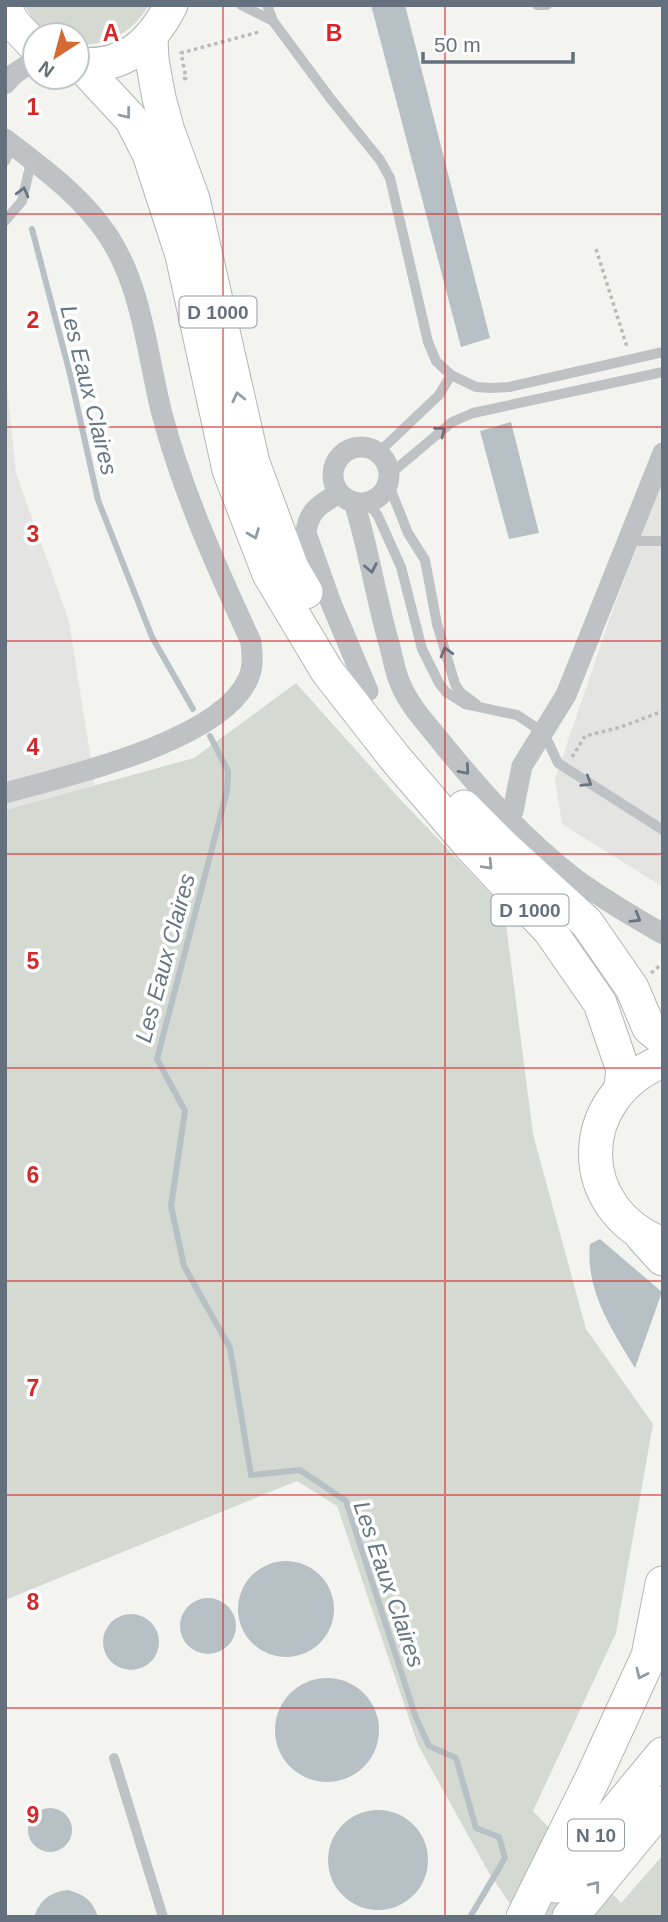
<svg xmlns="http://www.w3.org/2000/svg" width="668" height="1922" font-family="Arial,sans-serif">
<rect width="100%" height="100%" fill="#f3f4f0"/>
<g fill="#e4e5e3">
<path d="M5,369L16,473L69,621L95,785L5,810Z"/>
<path d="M663,480V887L562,824L555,779L613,609Z"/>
</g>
<g fill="#d4dad1">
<path d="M25,5H149C132,33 110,44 79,45L77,35C49,35 38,33 25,5Z"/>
<path d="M296,683L398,797L504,908L533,1134L586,1329L653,1424L616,1633L533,1811L621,1903L663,1855V1917H519L489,1873L418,1745L337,1506L297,1481L5,1600V810L194,758Z"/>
</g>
<g fill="#b7c0c5">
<path d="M371,5H405L490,338L461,347Z"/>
<path d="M511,422L539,533L509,539L480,431Z"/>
<path d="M600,1239L662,1292L635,1368C612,1330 585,1290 590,1244Z"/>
<circle cx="286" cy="1609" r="48"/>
<circle cx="208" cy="1626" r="28"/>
<circle cx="131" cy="1642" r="28"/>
<circle cx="327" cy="1730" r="52"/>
<circle cx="50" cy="1830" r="22"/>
<circle cx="378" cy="1860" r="50"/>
<path d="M68,1890C84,1894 93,1901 98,1917H34C40,1900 50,1892 68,1890Z"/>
</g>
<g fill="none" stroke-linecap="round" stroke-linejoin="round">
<g stroke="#b7c0c5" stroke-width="6">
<path d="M32,229L70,374L98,500L152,637L193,709"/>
<path d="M210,736L228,771L227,791L157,1059L185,1111L171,1206L184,1266L230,1348L251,1475L300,1470L346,1501L416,1718L429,1746L456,1758L476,1828L499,1837L505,1858L470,1917"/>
</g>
<g stroke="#b3b6b9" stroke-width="35">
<g id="primary">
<path d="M5,8L14,24L35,46"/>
<path d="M151,38L152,60L159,98L168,131L193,199L253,463L292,568L306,592"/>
<path d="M77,64C124,69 151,44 171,5"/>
<path d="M80,64L131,119L149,154L182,255L229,470L269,574L327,671L395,758L473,849L550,931L600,1003L623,1070L621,1086"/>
<path d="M464,807L505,848L587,923L632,988L649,1028L663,1039"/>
<path d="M663,1061C574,1097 572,1209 663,1244"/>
</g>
</g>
<g stroke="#b4b6b9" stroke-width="37">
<g id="trunk">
<path d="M643,1236L663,1258"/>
<path d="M556,1885L663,1755"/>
<path d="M524,1917L592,1780L649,1656L663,1584"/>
<path d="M570,1917L663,1804"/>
</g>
</g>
<g stroke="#b9bbbd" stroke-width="3.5" stroke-dasharray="3.5 3.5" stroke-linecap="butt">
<path d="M183,79L186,78L181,53L259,32"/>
<path d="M596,249L627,347"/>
<path d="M572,757L585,736L621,727L663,711"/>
<path d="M651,973L663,963"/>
</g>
<g stroke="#bfc2c5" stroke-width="10">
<path d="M241,5L273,21"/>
<path d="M267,5L273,21L330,98L380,160L390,178L428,342L436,361L451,375L476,387L490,388L509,387L663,352"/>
<path d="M537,5H547"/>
<path d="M5,161L13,145"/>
<path d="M5,221L22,201L32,158"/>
<path d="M378,453L439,395L451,375"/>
<path d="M389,475L452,422L473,413L663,372"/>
<path d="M388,483L408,533L425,560L437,624L455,684L460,692L476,704"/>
<path d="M368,502L378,516L401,567L422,649L439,683L446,692L465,704L517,715L544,733L558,763L663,830"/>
<path d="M628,541H663"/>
<path d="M114,1758L163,1917"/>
</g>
<g stroke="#bfc2c5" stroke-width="21">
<path d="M5,84L14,74L35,60"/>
<path d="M5,139C44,169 82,196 109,237C143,290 147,355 162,414C183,493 217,568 251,642C252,655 254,667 248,679C221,741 67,776 5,793"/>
<circle cx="361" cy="475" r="28"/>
<path d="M339,493C321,504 308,510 306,533L331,603L368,691"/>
<path d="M354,502C369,550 376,599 390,647C393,659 395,672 400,683C410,708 430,727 446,748C484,794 525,840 573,877C601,898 632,916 663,934"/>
<path d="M509,818L513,811L522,766L566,695L663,453"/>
</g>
<use href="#primary" stroke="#fff" stroke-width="33"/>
<use href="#trunk" stroke="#fff" stroke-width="35"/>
</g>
<defs><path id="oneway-chevron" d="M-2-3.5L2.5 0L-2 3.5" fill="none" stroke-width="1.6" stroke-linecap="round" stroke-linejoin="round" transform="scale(1.75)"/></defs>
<g stroke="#939ba5">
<use href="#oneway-chevron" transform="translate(126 114) rotate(52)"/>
<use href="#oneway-chevron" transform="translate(238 397) rotate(-103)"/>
<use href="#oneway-chevron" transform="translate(254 534) rotate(69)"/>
<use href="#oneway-chevron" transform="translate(488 865) rotate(47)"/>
<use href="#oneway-chevron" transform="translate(641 1674) rotate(115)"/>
<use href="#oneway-chevron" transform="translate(595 1886) rotate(-51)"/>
</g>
<g stroke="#6a7482">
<use href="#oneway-chevron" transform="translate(23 192) rotate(-75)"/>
<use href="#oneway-chevron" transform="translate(441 431) rotate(-38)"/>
<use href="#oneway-chevron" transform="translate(371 568) rotate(79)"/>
<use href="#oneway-chevron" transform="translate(446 652) rotate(-106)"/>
<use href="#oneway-chevron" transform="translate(465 770) rotate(49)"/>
<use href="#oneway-chevron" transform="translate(587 782) rotate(32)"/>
<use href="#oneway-chevron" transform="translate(636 918) rotate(31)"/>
</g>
<path fill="none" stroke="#d62828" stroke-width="2" stroke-opacity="0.55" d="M223,5V1917M445,5V1917M5,214H663M5,427H663M5,641H663M5,854H663M5,1068H663M5,1281H663M5,1495H663M5,1708H663"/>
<g text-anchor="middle" stroke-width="7" stroke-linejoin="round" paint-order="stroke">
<g fill="#fff" stroke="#939ba5" stroke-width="2">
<rect x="179.5" y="296.5" width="77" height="31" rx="5"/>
<rect x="491.5" y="894.5" width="77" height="31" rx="5"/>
<rect x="568" y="1819.5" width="56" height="31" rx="5"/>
</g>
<g font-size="19" font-weight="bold" fill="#65707e">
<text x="218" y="319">D 1000</text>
<text x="530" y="917">D 1000</text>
<text x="596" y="1842">N 10</text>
</g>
<g font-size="23" font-style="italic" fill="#667782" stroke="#fff">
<text transform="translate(89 390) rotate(76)" y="8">Les Eaux Claires</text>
<text transform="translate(165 958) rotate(-75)" y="8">Les Eaux Claires</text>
<text transform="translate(389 1584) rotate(71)" y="8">Les Eaux Claires</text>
</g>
</g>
<g font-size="23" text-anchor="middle" font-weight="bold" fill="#d62828" stroke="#fff" stroke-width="7" stroke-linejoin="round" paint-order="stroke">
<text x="111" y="41">A</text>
<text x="334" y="41">B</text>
<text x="33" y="115">1</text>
<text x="33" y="328">2</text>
<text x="33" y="542">3</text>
<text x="33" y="755">4</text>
<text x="33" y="969">5</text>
<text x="33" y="1183">6</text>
<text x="33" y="1396">7</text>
<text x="33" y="1610">8</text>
<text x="33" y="1823">9</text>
</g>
<rect width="668" height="1922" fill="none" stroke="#65707e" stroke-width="14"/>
<g transform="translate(56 56) rotate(216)"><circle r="33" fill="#ffffff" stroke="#c1c6cb" stroke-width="2"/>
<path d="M0-5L12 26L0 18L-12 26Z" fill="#d26a32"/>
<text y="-10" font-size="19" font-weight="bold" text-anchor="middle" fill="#65707e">N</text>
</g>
<path d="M423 52v10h150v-10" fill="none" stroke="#65707e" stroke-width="3.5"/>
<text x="434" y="52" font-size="21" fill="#65707e" stroke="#ffffff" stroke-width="5" paint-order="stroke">50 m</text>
</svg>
